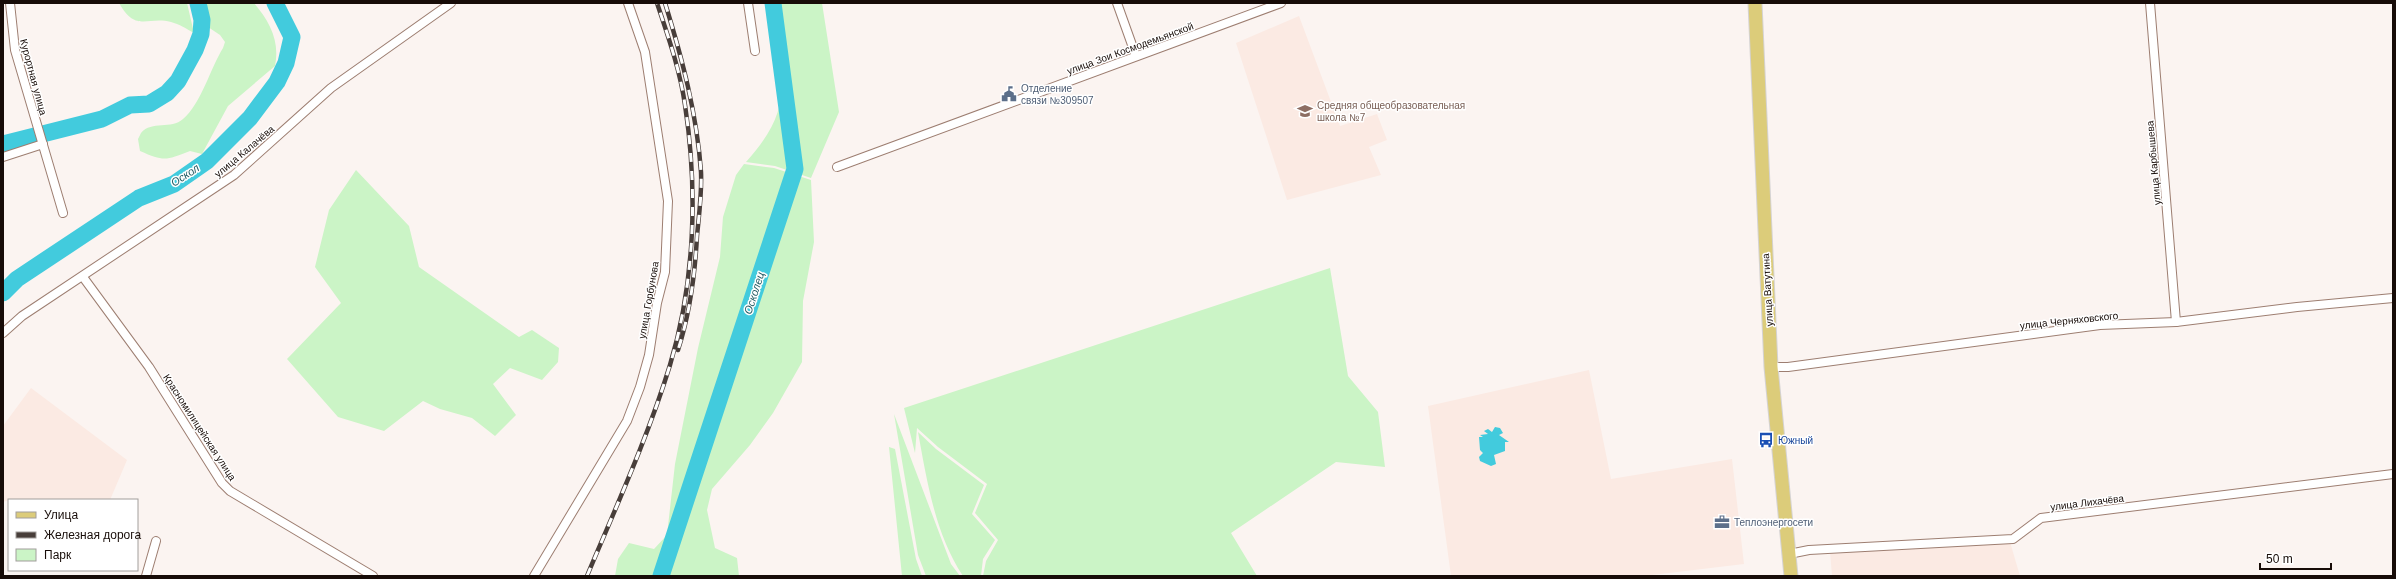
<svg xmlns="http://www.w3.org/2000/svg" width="2396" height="579" font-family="Arial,sans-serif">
<rect width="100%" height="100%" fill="#fbf4f1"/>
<g fill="#fbeae3">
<path d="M1299,16L1340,126L1377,114L1387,140L1369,147L1381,175L1287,200L1236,43Z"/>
<path d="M1589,370L1611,479L1732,459L1744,564L1644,576H1451L1428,406Z"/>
<path d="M31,388L127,460L110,500L12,499L3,502V426Z"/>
<path d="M2010,542L2020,576H1832L1830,551Z"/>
</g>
<g fill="#cbf4c6">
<path d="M119,3H187L194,33C187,29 179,24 171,22C147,16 136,33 119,3Z"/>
<path d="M202,3H254C270,22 280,41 275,66L228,106L202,154L190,151C166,160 165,162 140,151L138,139L141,133C152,120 171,130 183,119C201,104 211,67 223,48L225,42L220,35L208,27Z"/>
<path d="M769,3H822L839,112L811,178L775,166L746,162C800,102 780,74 769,3Z"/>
<path d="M744,164L774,168L811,180L814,242L803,301L802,362L773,413L750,445L712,489L707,510L715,548L737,558L739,576H615L618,559L629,543L654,549L667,535L675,464L698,348L720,257L723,217L736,175Z"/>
<path d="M356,170L409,226L419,267L519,337L532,330L559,348L558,362L542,380L510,368L493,384L516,415L495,436L472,418L440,409L423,401L384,431L338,417L287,359L341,303L315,267L329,210Z"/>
<path d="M1330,268L1348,376L1378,412L1385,467L1336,462L1231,533L1257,576H983L986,561L998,540L975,513L987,484L938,447L917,428L915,453L904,408Z"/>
<path d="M894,414L951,564L960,576H926L918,555Z"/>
<path d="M918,432L936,449L984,485L972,514L995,540L983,559L981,576H963C935,534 927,481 918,432Z"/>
<path d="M889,447L895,449L916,559L922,576H902Z"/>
</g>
<path fill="#42cbdd" d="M1495,427L1500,428L1503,433L1499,435L1509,442H1505V451L1494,455L1496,464L1491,466L1480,461L1479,457L1483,453L1480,450L1479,437H1483L1480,435L1488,434L1484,431L1488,429L1492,432Z"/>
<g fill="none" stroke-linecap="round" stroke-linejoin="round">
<g stroke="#42cbdd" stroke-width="17">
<path d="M3,144L102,119L130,105L149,104L167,93L178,81L195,50L201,34L202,20L198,3"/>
<path d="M3,293L17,279L139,198L174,184L207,161L250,118L277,82L286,63L292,37L275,3"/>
<path d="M661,576L795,169L773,3"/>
</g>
<g stroke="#9d7e71" stroke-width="10">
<g id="street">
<path d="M10,3L15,50L63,213"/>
<path d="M748,3L755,51"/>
<path d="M1117,3L1136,56"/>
<path d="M2150,3L2176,322"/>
<path d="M3,157L43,144"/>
<path d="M837,167L1281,3"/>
<path d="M83,277L149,367L222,483L230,491L373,576"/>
<path d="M3,333L22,316L234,175L331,88L451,3"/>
<path d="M1771,367H1788L2100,325L2176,322L2297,307L2393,298"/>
<path d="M1789,554L1809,550L2013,539L2041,518L2393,474"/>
<path d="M146,576L156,541"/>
<path d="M534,576L627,421L640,387L649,355L657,303L665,272L668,201L645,52L628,3"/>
</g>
</g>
<g stroke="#d5d3d3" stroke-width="15">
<path id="primary" d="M1755,3L1771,367L1791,576"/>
</g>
<use href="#street" stroke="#fff" stroke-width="8"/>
<use href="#primary" stroke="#dccc7a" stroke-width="13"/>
<g stroke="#483e3a" stroke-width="4.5">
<g id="rail">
<path d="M665,3C682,58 697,114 701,172C702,193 699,215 697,236C695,274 690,313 678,350"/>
<path d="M587,576C616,507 648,437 670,365C695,282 698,190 685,105C680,70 668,36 657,3"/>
</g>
</g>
<use href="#rail" stroke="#fff" stroke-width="3" stroke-dasharray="9" stroke-linecap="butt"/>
</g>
<defs>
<g id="civic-bare" transform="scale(1.2)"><path d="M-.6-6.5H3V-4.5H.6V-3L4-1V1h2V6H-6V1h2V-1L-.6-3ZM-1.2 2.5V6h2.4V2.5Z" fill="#5c6f8a" stroke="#fff" stroke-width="2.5" paint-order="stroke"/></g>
<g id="school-bare" transform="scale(1.2)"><path d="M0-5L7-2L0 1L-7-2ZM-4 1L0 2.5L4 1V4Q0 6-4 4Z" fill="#8d6e63" stroke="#fff" stroke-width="2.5" paint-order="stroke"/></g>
<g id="bus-bare" transform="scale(1.2)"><path d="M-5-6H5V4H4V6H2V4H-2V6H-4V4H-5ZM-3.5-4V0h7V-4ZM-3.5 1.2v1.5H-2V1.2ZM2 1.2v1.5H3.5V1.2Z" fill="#1a4fb4" stroke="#fff" stroke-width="2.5" paint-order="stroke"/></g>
<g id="office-bare" transform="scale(1.2)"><path d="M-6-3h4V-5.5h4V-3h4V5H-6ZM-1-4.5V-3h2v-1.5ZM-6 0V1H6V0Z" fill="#5c6f8a" stroke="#fff" stroke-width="2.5" paint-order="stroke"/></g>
</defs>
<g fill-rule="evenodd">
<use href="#civic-bare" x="1009" y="94"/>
<use href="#school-bare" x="1305" y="111"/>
<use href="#bus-bare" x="1766" y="440"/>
<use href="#office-bare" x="1722" y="522"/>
</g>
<g text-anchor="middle" stroke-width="3" stroke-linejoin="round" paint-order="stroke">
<g font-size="10" fill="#170c08" stroke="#fff">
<text transform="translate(1130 48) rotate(-20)" y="4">улица Зои Космодемьянской</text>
<text transform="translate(34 77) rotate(75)" y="4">Курортная улица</text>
<text transform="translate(244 151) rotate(-40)" y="4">улица Калачёва</text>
<text transform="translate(2153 163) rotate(-95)" y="4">улица Карбышева</text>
<text transform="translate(1767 290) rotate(-93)" y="4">улица Ватутина</text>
<text transform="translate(648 300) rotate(-80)" y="4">улица Горбунова</text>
<text transform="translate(2069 320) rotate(-6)" y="4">улица Черняховского</text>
<text transform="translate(200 427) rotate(57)" y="4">Красномилицейская улица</text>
<text transform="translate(2087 502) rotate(-7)" y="4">улица Лихачёва</text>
</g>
<g font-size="10" fill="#4e5e75" stroke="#fff" text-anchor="start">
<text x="1021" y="92">Отделение<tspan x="1021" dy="12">связи №309507</tspan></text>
<text x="1734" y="526">Теплоэнергосети</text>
</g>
<g font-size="10" fill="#785e54" stroke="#fff" text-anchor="start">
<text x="1317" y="109">Средняя общеобразовательная<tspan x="1317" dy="12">школа №7</tspan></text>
</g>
<g font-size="10" fill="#164399" stroke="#fff" text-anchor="start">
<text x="1778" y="444">Южный</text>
</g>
<g font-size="11" font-style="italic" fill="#255c64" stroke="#fff">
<text transform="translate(185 175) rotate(-33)" y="4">Оскол</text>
<text transform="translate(754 293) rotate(-72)" y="4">Осколец</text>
</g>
</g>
<rect width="2396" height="579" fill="none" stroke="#170c08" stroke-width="8"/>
<rect x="8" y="499" width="130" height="72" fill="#ffffff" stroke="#a29e9c"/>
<rect x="16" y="512" width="20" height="6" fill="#dccc7a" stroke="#a29e9c"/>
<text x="44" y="519" font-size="12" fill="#170c08">Улица</text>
<rect x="16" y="532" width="20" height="6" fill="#483e3a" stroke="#a29e9c"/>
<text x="44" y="539" font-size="12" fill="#170c08">Железная дорога</text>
<rect x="16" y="549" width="20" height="12" fill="#cbf4c6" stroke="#a29e9c"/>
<text x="44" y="559" font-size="12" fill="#170c08">Парк</text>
<path d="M2260 563v6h71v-6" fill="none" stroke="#170c08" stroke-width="2"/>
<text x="2266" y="563" font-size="12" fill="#170c08" stroke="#ffffff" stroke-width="3" paint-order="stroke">50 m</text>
</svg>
